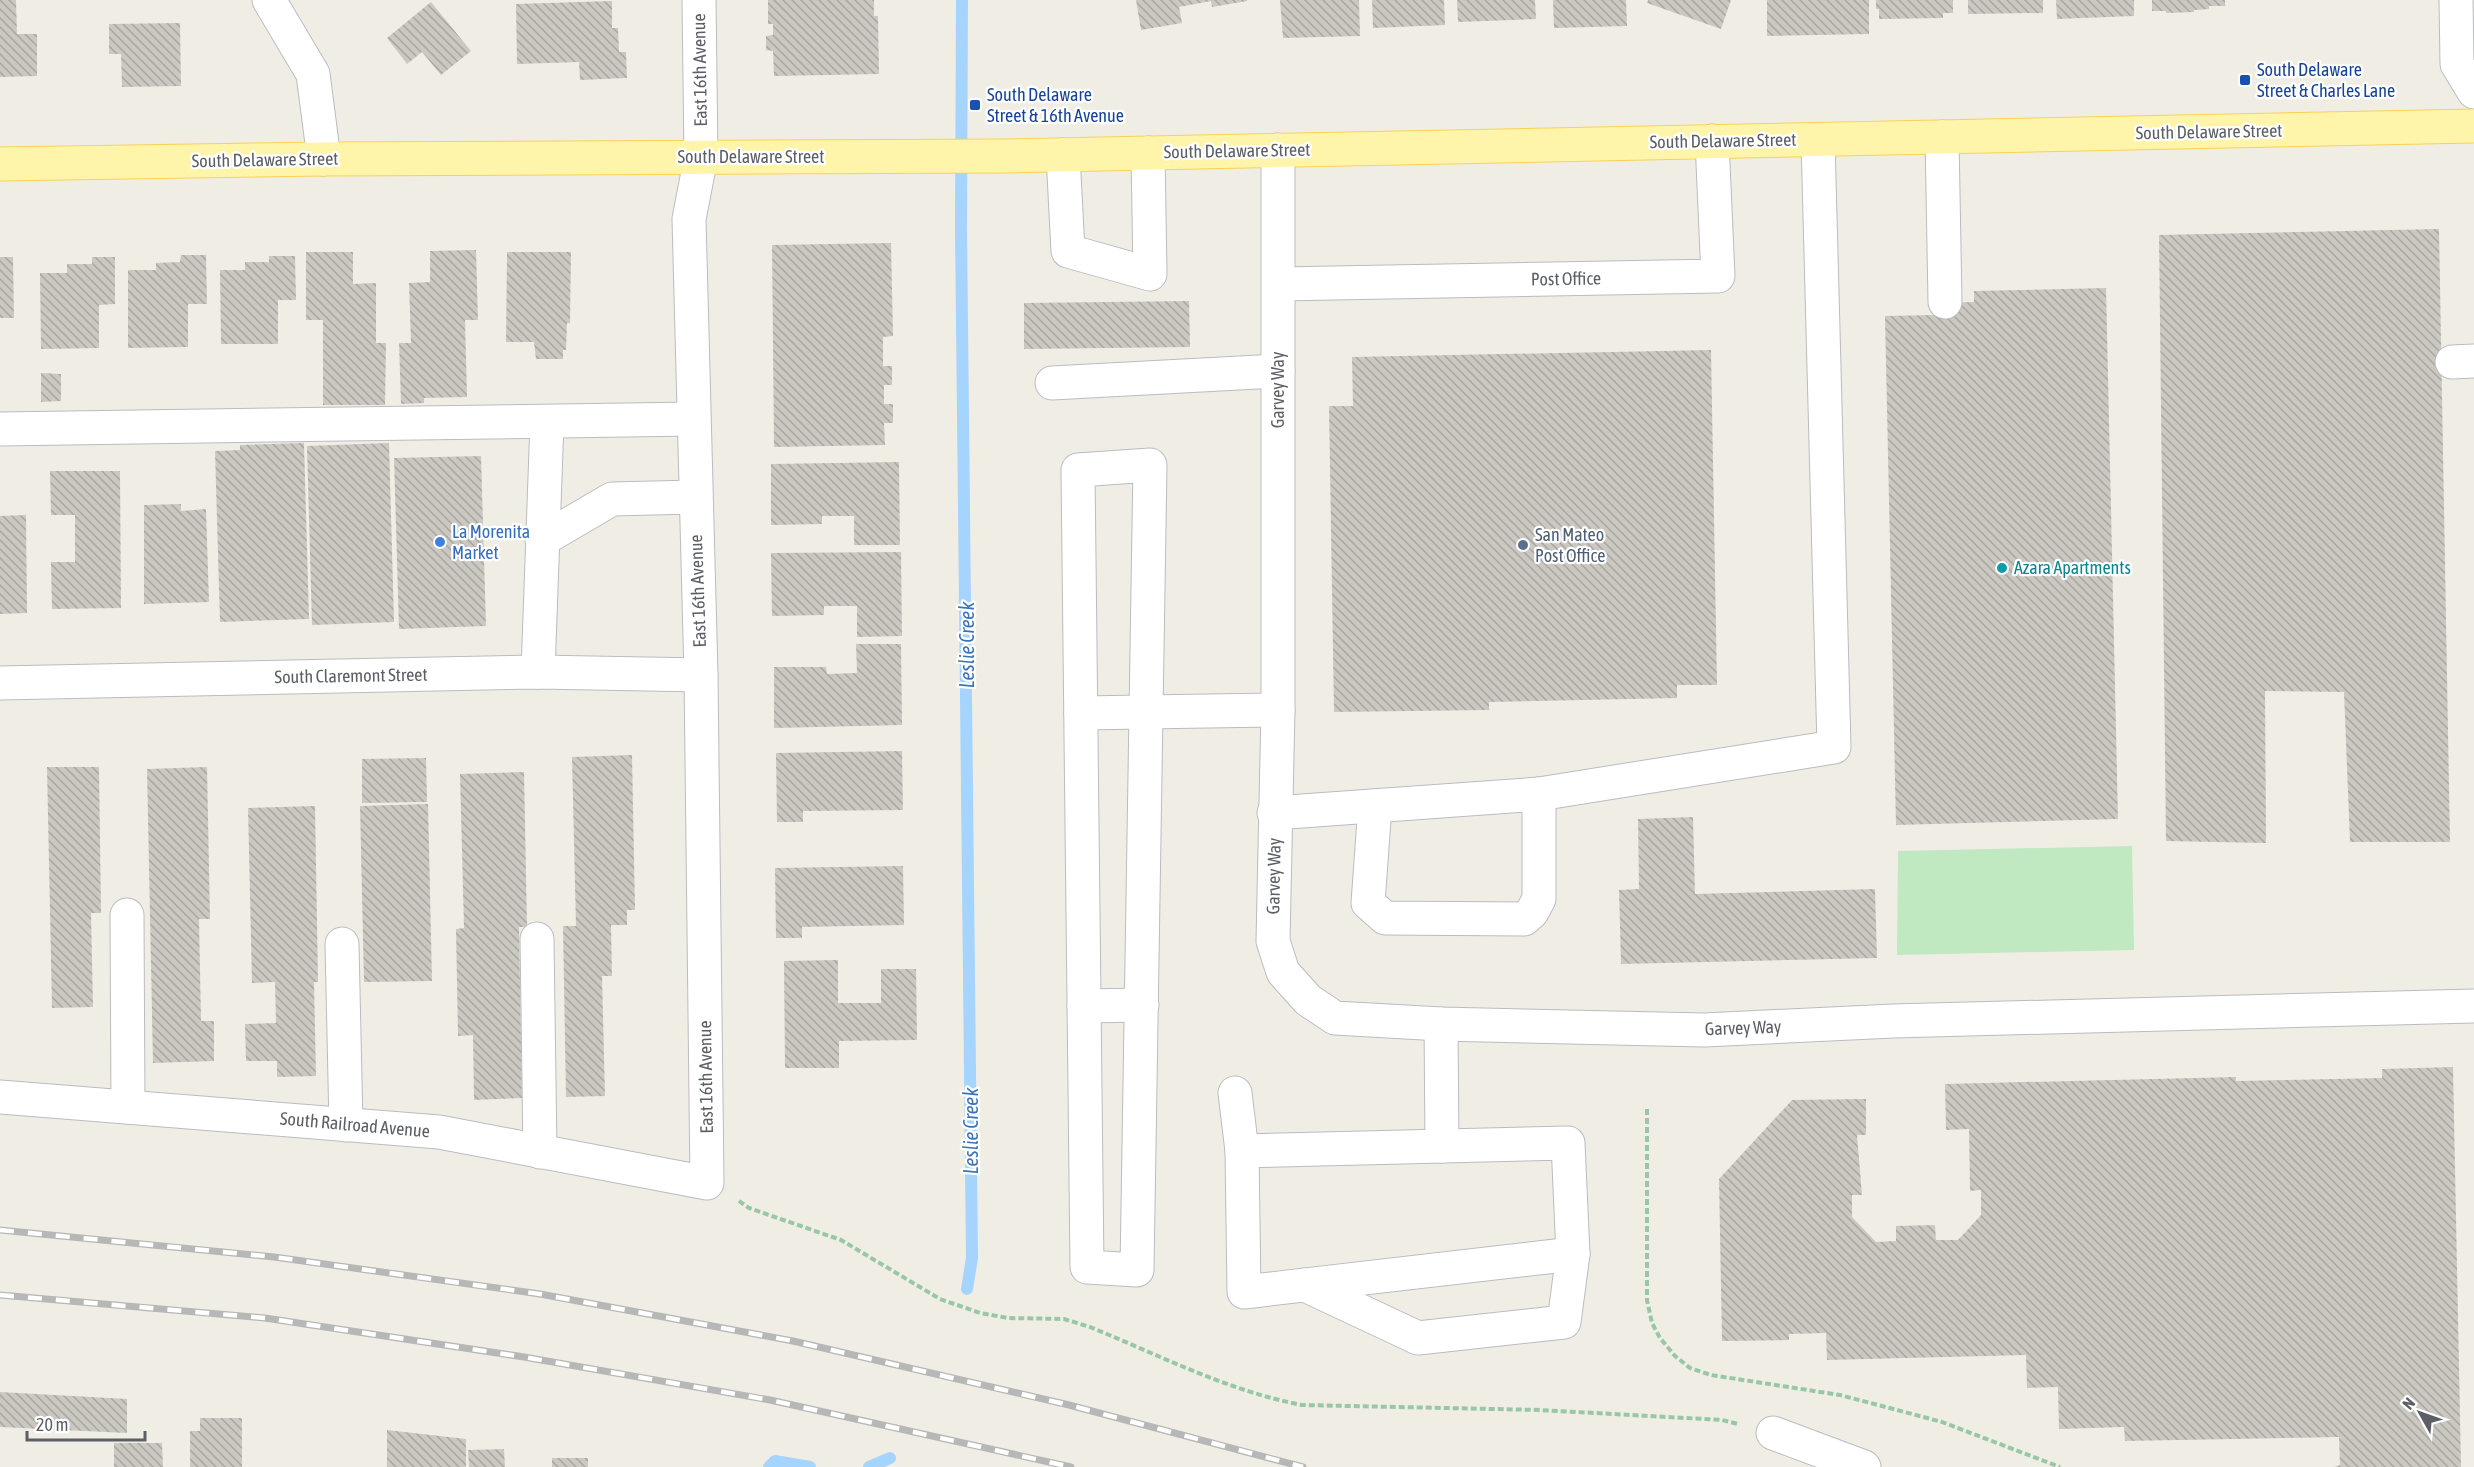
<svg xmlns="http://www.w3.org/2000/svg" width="2474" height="1467" font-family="'Asap Condensed',sans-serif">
<defs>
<pattern id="building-back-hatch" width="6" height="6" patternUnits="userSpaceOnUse" patternTransform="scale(1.5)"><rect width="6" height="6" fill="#cbc8c1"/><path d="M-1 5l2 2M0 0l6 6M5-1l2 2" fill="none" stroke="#a8a6a1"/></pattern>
</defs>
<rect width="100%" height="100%" fill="#f0eee4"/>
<path fill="#c0e8c1" d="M2132,846L2134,950L1897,955L1898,851Z"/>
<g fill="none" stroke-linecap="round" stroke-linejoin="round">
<g stroke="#a5d4ff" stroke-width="12">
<path d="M962,0L961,229L972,1258L967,1289"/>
<path d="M769,1467L775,1461L810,1467"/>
<path d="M869,1467L890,1458"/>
</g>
</g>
<g fill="url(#building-back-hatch)">
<path d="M0,0H16L17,34H37V76L0,77Z"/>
<path d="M768,0H874V16H878L879,74L774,76L773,51L766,50V36L773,35V24H768Z"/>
<path d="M1136,0H1247V1L1212,7L1211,1L1179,7L1182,23L1141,30Z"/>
<path d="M1280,0H1359L1360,36L1283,38Z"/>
<path d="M1372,0H1444L1445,25L1373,28Z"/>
<path d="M1457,0H1535L1536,19L1458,22Z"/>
<path d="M1553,0H1626L1627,26L1554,28Z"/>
<path d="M1648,0H1731L1721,29L1647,3Z"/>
<path d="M1767,0H1869V34L1767,36Z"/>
<path d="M1876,0H1953V13H1943V18L1879,19V9H1876Z"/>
<path d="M1968,0H2043V13L1968,14Z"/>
<path d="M2056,0H2134V16L2057,19Z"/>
<path d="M2152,0H2225V6H2209V9L2194,10V12L2166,13V11H2152Z"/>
<path d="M612,1V28H618L619,52H626L627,78L580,80L579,62L517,64L516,4Z"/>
<path d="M431,2L471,51L441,75L422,52L407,64L387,38Z"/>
<path d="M180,23L181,86L122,87L121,54H109V24Z"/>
<path d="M2439,229L2450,842H2350L2344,692L2265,691L2266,843L2166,841L2159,235Z"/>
<path d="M891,243L893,336L883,337V366H892V385H884V404H893V423H884L885,445L774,447L772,245Z"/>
<path d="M476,250L478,320H465L467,397L424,398V403L401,404L399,343H411L409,283L430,282V251Z"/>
<path d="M306,252H353V284L376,283V343H386L385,405H323V320H306Z"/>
<path d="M507,252H571L570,323H567L566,350H563V359H536L534,342H506Z"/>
<path d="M181,255H206L207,304H188V347L128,348V270H156V263L180,262Z"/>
<path d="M269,256H295L296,300H278V344H221L220,270H245V262H269Z"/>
<path d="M0,257H13L14,318H0Z"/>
<path d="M92,257H115V304L99,305V348L41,349L40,273H67V264H92Z"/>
<path d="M2106,288L2118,819L1896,825L1885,316L1936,315V303L1974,302V291Z"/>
<path d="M1189,301L1190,347L1024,349V303Z"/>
<path d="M1711,350L1717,685H1677V698L1489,702V710L1334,712L1329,406H1353L1352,357Z"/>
<path d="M41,373L61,374V401L41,402Z"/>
<path d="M304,443L309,619L220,622L215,451L240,450V445Z"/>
<path d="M389,443L394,622L312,625L307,446Z"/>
<path d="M481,456L486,626L399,629L394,458Z"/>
<path d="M899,462L900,545H854V516H822V524L771,525V464Z"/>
<path d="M50,471H120L121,608L52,609L51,562H75V515H51Z"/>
<path d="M181,504V511L206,509L209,602L144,604V505Z"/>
<path d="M26,515L27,613L0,614V516Z"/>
<path d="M901,552L902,636L857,637V606H824V615L772,616L771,553Z"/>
<path d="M856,644H901L902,725L774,728V667H826L827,674L857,673Z"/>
<path d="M902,751L903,810L803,811V822H777L776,753Z"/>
<path d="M632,755L635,910H627V925H611L612,976H602L605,1096L566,1097L563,926H576L572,757Z"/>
<path d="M426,758L427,802L362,803V759Z"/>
<path d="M47,767H99L101,913H91L93,1007L52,1008Z"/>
<path d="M207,767L210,919H199L201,1021H214V1061L153,1063L147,769Z"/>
<path d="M524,772L527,927H519L522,1098L474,1100L473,1035L458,1036L456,929L464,928L460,774Z"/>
<path d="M428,804L432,981L364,982L360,806Z"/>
<path d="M315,806L318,982H314L316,1076L277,1077V1061H246L245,1024L276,1023L275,982L252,983L248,808Z"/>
<path d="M1693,817L1695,894L1875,889L1877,958L1621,964L1619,890L1639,889L1638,819Z"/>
<path d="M903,866L904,925L802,927V938H776L775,868Z"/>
<path d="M838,960V1003H881V969H916L917,1040L839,1041V1068H785L784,961Z"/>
<path d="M2453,1067L2461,1467H2334L2340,1465L2339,1437L2125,1441L2124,1427L2059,1429L2058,1387L2027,1388L2026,1355L1827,1360L1826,1333L1789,1334V1340L1722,1341L1719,1179L1792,1100L1866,1099V1135H1857L1862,1195H1852V1217L1876,1242L1896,1241V1226L1935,1225L1936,1240H1958L1981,1215V1190L1970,1191L1969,1129L1946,1130L1945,1084L2236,1077V1081L2382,1078V1069Z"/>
<path d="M0,1392L127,1399V1433L0,1427Z"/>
<path d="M200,1418H242V1467H190V1431H200Z"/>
<path d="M387,1430L466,1439V1467H387Z"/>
<path d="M114,1443H162L163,1467H114Z"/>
<path d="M504,1449L505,1467H469L468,1450Z"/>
<rect x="552" y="1458" width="36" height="9"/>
</g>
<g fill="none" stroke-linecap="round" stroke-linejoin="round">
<g stroke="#b9bcc1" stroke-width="35">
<g id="minor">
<path d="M269,0L313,74L324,159"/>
<path d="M2456,0L2457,64L2474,92"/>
<path d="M1942,137L1945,302"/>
<path d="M1278,150V710L1273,941L1283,972L1308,1000L1335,1018L1441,1024L1704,1030L1893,1021L2474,1006"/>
<path d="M1063,155L1068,251L1150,274L1148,153"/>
<path d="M1279,284L1718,276L1712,141"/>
<path d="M2452,362L2474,361"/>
<path d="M1052,383L1278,371"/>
<path d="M0,429L693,419"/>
<path d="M1150,465L1137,1270L1087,1267L1078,470Z"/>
<path d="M542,540L612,499L695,497"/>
<path d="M538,672L547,422"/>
<path d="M0,683L538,672L701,675"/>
<path d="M1081,713L1278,710"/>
<path d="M1375,806L1368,903L1385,918L1524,919L1532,912L1539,899V794"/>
<path d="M1274,813L1539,794L1834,747L1818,140"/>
<path d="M127,915L128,1107"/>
<path d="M537,939L540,1152"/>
<path d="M342,944L346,1125"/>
<path d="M1084,1006L1142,1005"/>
<path d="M1441,1024L1442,1146"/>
<path d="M1235,1093L1242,1151L1244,1292L1573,1254"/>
<path d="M0,1097L439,1132L707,1183L701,675L689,219L701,157L699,0"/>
<path d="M1242,1151L1568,1143L1573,1254L1564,1322L1418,1338L1305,1285"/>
<path d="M1773,1433L1864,1467"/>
</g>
</g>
<g stroke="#f9d154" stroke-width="35">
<path id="major" d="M0,164L324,159L1007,156L2474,126"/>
</g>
<g stroke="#97c7a7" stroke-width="4" stroke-dasharray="6 3" stroke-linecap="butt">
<path d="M1647,1109V1300L1652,1323L1660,1338L1675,1356L1690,1368L1711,1375L1840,1395L1897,1410L1942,1422L2060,1467"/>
<path d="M739,1201L749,1208L841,1240L940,1299L980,1313L1008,1318L1064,1319L1090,1327C1159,1355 1228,1391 1302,1405L1540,1410L1722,1420L1738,1424"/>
</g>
<use href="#minor" stroke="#fff" stroke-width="33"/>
<use href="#major" stroke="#fff5aa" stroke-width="33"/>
<g stroke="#b6b7b7" stroke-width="7">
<g id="rail">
<path d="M0,1230L274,1257L540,1294L793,1341L1069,1405L1303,1467"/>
<path d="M0,1295L265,1318L524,1357L770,1400L1071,1467"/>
</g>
</g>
<use href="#rail" stroke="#fff" stroke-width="4.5" stroke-dasharray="14" stroke-linecap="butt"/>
</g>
<g fill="#1a4fb4" stroke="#fff" stroke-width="2">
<rect x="2239" y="74" width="12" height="12" rx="3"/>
<rect x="969" y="99" width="12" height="12" rx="3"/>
</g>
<circle fill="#3f7fe0" stroke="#fff" stroke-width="2" cx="440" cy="542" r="6"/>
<circle fill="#5c6f8a" stroke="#fff" stroke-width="2" cx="1523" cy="545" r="6"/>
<circle fill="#0f9aa8" stroke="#fff" stroke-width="2" cx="2002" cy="568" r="6"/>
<g text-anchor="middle" stroke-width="4.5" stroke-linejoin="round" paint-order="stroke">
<g font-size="18" fill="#5c6066" stroke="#fff">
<text transform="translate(700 70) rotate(-91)" y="6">East 16th Avenue</text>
<text transform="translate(2209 132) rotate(-1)" y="6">South Delaware Street</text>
<text transform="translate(1723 141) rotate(-1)" y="6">South Delaware Street</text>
<text transform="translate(1237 151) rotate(-1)" y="6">South Delaware Street</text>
<text x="751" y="163">South Delaware Street</text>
<text transform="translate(265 160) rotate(-1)" y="6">South Delaware Street</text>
<text transform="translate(1566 279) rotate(-1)" y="6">Post Office</text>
<text transform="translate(1278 390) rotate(-90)" y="6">Garvey Way</text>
<text transform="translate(698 591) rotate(-92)" y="6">East 16th Avenue</text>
<text transform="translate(351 676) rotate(-1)" y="6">South Claremont Street</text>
<text transform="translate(1274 876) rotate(-89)" y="6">Garvey Way</text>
<text transform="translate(1743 1028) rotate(-2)" y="6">Garvey Way</text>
<text transform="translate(706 1077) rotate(-91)" y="6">East 16th Avenue</text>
<text transform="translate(355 1125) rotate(5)" y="6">South Railroad Avenue</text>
</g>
<g font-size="18" fill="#164399" stroke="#fff" text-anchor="start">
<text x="2257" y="76">South Delaware<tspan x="2257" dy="21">Street &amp; Charles Lane</tspan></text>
<text x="987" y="101">South Delaware<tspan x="987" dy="21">Street &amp; 16th Avenue</tspan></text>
</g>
<g font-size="18" fill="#366cbe" stroke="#fff" text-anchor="start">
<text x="452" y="538">La Morenita<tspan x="452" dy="21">Market</tspan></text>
</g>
<g font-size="18" fill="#4e5e75" stroke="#fff" text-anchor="start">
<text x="1535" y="541">San Mateo<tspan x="1535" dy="21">Post Office</tspan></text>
</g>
<g font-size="18" fill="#0d838f" stroke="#fff" text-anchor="start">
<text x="2014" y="574">Azara Apartments</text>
</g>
<g font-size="20" font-style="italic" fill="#3b73b8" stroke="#fff">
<text transform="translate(967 645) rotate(-90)" y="7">Leslie Creek</text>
<text transform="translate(971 1131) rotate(-90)" y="7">Leslie Creek</text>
</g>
</g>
<g transform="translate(2420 1413) rotate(310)" stroke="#ffffff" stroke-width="4.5" paint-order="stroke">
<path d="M0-4.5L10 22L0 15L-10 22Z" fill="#5c6066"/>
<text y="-9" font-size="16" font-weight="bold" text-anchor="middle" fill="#5c6066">N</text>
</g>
<path d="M27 1431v9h118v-9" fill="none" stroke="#5c6066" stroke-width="3"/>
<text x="36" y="1431" font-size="18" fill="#5c6066" stroke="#ffffff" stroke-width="4.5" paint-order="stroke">20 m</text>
</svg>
